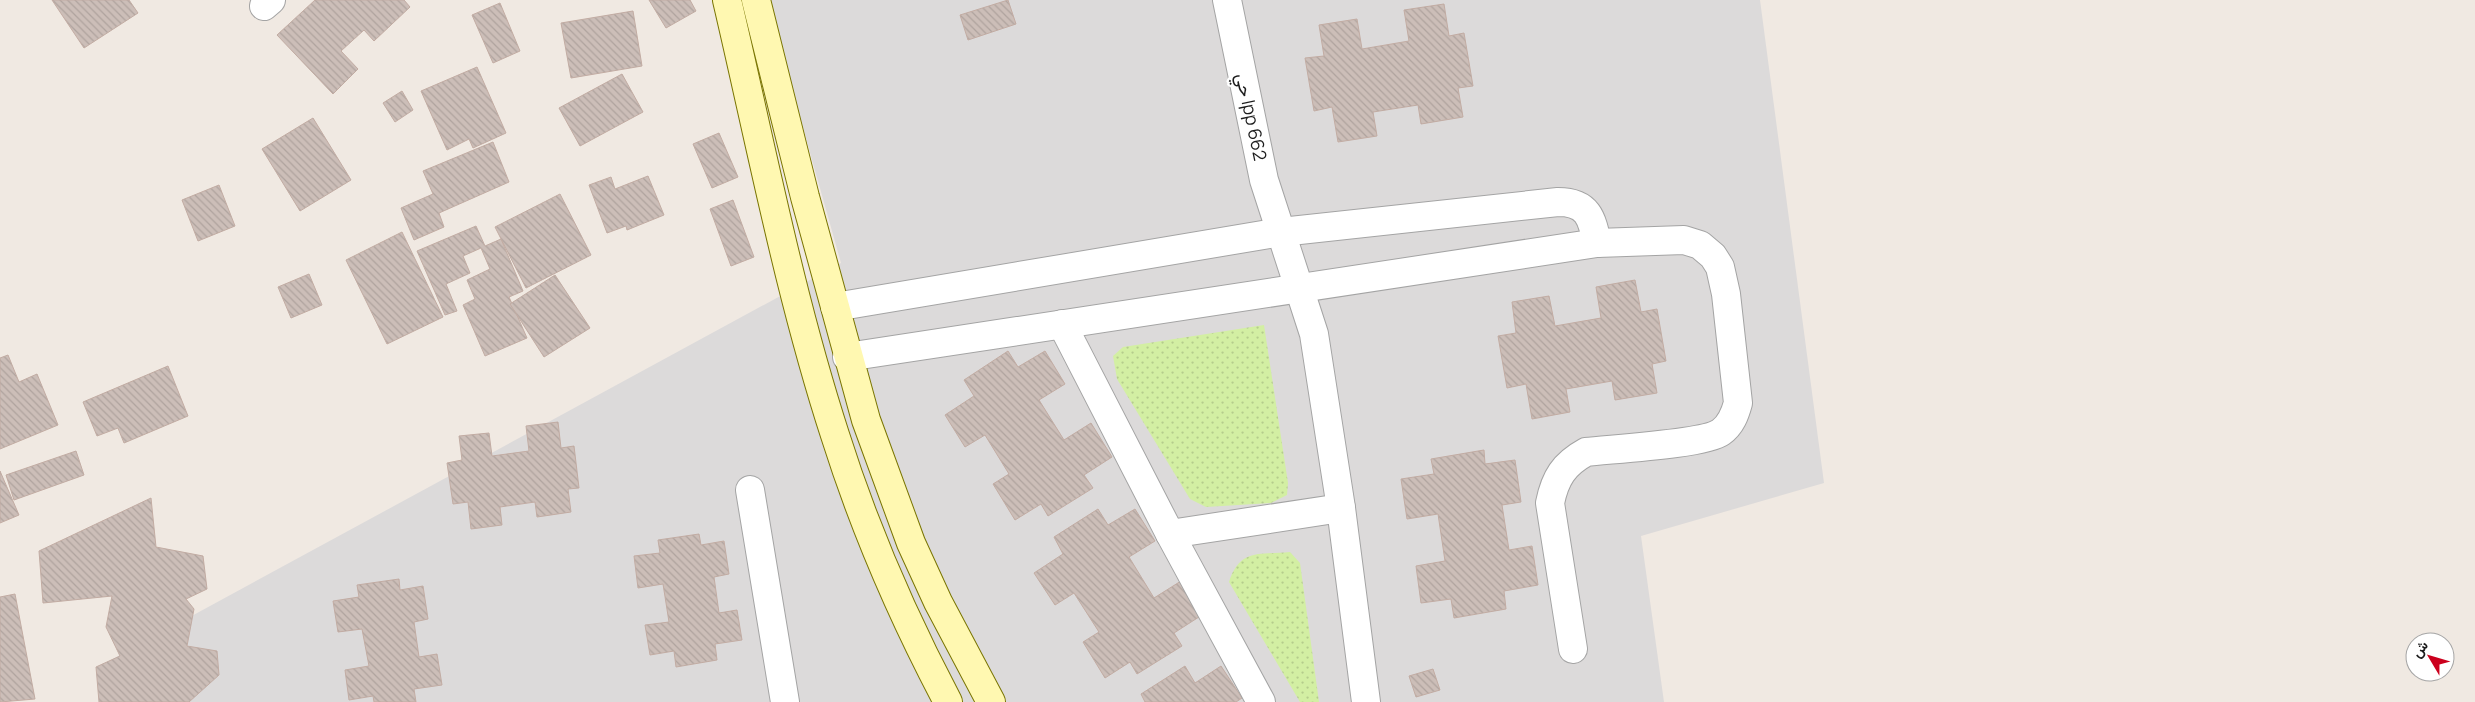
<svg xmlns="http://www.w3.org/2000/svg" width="2475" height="702" font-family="Manrope,Vazirmatn,sans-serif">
<defs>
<pattern id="grass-dots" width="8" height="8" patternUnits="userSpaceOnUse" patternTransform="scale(1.25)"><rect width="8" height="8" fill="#d3efa3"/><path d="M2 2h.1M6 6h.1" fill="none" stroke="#b5cc8c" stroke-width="1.8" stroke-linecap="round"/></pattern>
<pattern id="building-back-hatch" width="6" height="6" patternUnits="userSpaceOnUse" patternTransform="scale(1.25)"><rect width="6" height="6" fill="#ccbeb8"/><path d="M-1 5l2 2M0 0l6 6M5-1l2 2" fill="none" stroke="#afa39e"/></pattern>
</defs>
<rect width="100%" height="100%" fill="#f0e9e2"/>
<path fill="#dcdada" d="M771,0H1760L1824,483L1641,536L1664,702H119L107,662L841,263L777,35Z"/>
<g fill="url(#grass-dots)">
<path d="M1264,325L1288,483L1287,495L1271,503L1206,507L1190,499L1117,379L1113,356L1123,347Z"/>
<path d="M1290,552L1300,563L1319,702H1300L1229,582C1240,548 1260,555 1290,552Z"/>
</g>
<g fill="url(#building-back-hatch)" stroke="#c2aca3">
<path d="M52,0H129L138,13L84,48Z"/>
<path d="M315,0H404L410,7L374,41L364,30L341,51L358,69L333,94L277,35Z"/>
<path d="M649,0H690L696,11L666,28Z"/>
<path d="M1008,0L1016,24L968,40L960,15Z"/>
<path d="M500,3L520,51L493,63L472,15Z"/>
<path d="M1444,4L1449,36L1464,33L1473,86L1458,88L1463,117L1421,124L1418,105L1373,112L1377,136L1338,142L1332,107L1314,111L1305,58L1324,56L1319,25L1357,19L1362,49L1409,41L1404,10Z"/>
<path d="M633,11L642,66L571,78L561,23Z"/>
<path d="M477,67L506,133L473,148L469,139L447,150L421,91Z"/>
<path d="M622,74L643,112L580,146L559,108Z"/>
<path d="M402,91L413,110L395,122L383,103Z"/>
<path d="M313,118L351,180L300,211L262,149Z"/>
<path d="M719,133L738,177L712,188L693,144Z"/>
<path d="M493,142L509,182L439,213L444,227L414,240L401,208L433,194L423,171Z"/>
<path d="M648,176L664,215L627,230L626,226L607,233L589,185L611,177L615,189Z"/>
<path d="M219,185L235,226L198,241L182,200Z"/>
<path d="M560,194L591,255L526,288L495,227Z"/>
<path d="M733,200L754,257L731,266L710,209Z"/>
<path d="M476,226L485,246L501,239L523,291L509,297L527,338L485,356L463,305L475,299L467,280L490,269L481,248L463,256L470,273L446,284L457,311L445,315L417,251Z"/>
<path d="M402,232L443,317L387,344L346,260Z"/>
<path d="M309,274L322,305L291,318L278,287Z"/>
<path d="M555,275L590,328L544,357L510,304Z"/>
<path d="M1635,280L1641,312L1657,309L1666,361L1652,364L1657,393L1615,400L1612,381L1566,389L1570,412L1532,419L1526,384L1507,388L1498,336L1516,333L1512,302L1549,296L1555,326L1601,318L1596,287Z"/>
<path d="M1008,351L1018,367L1045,351L1065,384L1039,400L1064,440L1091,423L1112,457L1084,475L1093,488L1048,516L1041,504L1015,520L993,484L1009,474L985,435L965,447L945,415L974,396L964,380Z"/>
<path d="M8,355L19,382L37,374L58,425L0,449V358Z"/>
<path d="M168,366L188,416L124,443L118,428L97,436L83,402Z"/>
<path d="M558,422L561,448L574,446L579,488L568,489L571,512L537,517L535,502L500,507L502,525L471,529L468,502L453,504L447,463L462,460L459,436L489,433L492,456L529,451L526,426Z"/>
<path d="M1484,450L1485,464L1515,460L1521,502L1502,505L1509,550L1532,546L1538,585L1504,591L1506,609L1454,618L1451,599L1421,603L1416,566L1445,561L1438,514L1407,519L1401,479L1434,474L1431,459Z"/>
<path d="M76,451L84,475L14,500L6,475Z"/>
<path d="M0,471L19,515L0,523Z"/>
<path d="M151,498L156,547L203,556L207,589L186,599L194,609L187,646L217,651L219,675L189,702H99L96,667L120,656L106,627L112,596L43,603L39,551Z"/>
<path d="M1098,509L1108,525L1135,509L1155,541L1129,557L1154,598L1181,581L1202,615L1174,633L1182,646L1137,674L1130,662L1105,678L1083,642L1099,632L1074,593L1055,605L1034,573L1063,554L1054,537Z"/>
<path d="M699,534L701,545L724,541L729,574L714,577L719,613L737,610L742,640L715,644L717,660L676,667L674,651L650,655L645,625L669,622L663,584L638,588L634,556L660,553L658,540Z"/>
<path d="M399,579L400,590L423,586L428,619L414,622L419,657L437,654L442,685L414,689L416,702H374L373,696L349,700L345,670L369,666L362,629L338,632L333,601L359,597L357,585Z"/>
<path d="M15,594L35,699L0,702V597Z"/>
<path d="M1185,666L1195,683L1221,666L1242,698L1236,702H1145L1141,694Z"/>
<path d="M1433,669L1440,690L1416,697L1409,676Z"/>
</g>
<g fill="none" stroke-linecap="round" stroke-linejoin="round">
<g stroke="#a4a4a4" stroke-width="30">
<g id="street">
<path d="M1227,0L1264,180L1314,334L1341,508L1366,702"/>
<path d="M264,6L271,0"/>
<path d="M835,307L1281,232L1558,202C1588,202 1592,218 1597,243"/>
<path d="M1062,324L1170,534L1261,702"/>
<path d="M847,357L1597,243L1684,240L1700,245L1713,256L1720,267L1726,294L1738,403C1735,414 1731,425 1721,432C1705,444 1611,449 1586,452C1564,464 1555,478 1550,503L1573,649"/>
<path d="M750,490L785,702"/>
<path d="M1170,534L1341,508"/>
</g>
</g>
<g stroke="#797400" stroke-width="30">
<g id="secondary">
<path d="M727,0C761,145 789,293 835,435C864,527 903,617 948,702"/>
<path d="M756,0L805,197L866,420L911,543L938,602L991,702"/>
</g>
</g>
<use href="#street" stroke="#fff" stroke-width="28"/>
<use href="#secondary" stroke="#fff8b1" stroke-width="28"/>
</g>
<g text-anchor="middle" stroke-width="4.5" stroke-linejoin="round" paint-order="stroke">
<g font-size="18" fill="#1d1d1d" stroke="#fff">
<text transform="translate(1251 117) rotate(78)" y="6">حي lpp 662</text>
</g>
</g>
<g transform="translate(2430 657) rotate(308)"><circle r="24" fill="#ffffff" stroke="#a5a5a5"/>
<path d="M0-4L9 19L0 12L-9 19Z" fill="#cb001d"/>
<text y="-8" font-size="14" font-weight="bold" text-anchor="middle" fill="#1d1d1d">ش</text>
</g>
</svg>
